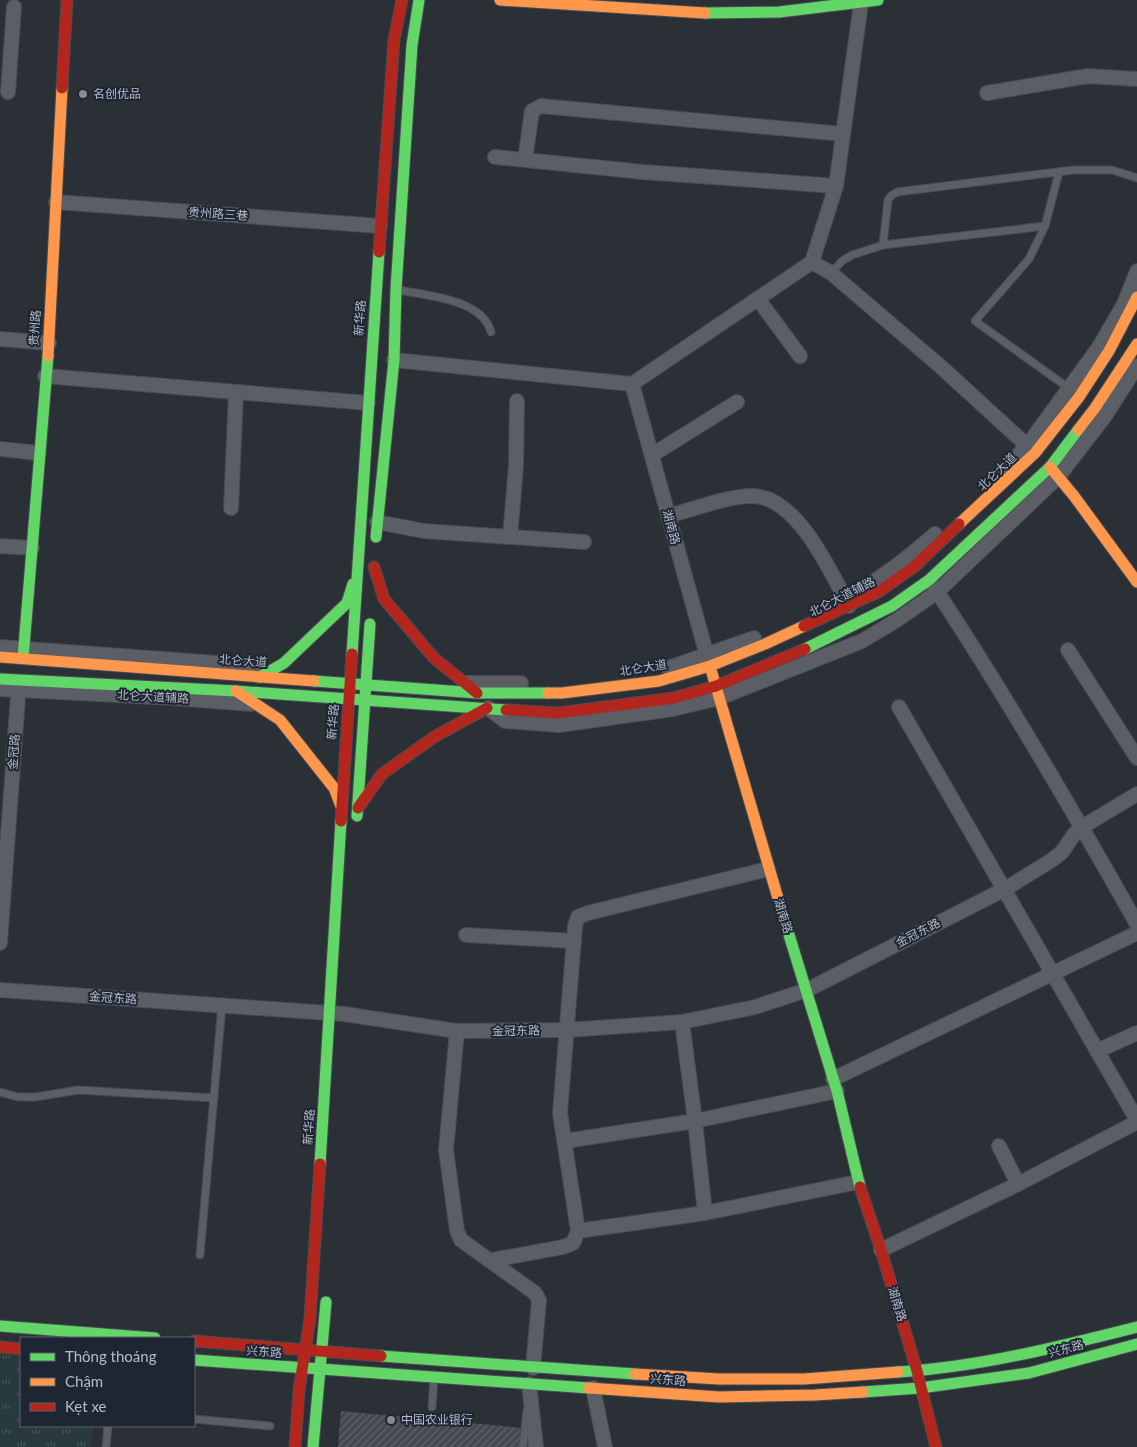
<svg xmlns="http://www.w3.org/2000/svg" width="1137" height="1447" font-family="Lato,'Noto Sans SC',sans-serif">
<defs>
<pattern id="park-tufts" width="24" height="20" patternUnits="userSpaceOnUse" patternTransform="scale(1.25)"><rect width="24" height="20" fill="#283a3d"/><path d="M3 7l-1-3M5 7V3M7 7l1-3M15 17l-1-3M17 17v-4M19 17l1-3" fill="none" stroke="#455558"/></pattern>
<pattern id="building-hatch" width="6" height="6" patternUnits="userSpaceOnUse" patternTransform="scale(1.25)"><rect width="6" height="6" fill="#45494f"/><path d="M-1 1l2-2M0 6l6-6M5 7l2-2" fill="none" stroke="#5e6167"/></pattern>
</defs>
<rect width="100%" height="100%" fill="#2b3037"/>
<path fill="url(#park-tufts)" d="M0,1354L21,1356V1426H93L91,1447H0Z"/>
<path fill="url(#building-hatch)" d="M341,1411L523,1428L521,1447H338Z"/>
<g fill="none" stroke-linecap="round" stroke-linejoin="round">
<g stroke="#484c52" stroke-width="9">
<g id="lane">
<path d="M1059,172L1045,226L1029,259L975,321L1070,389"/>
<path d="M883,245L888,200L892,195L897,192L1073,170H1112L1137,178"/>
<path d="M831,273L842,261L852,255L883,245L1045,226"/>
<path d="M399,290C428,296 482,299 491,332"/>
<path d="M0,1092L18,1097H35L78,1090L214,1098"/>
<path d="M200,1255L222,1005"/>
<path d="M432,1407L434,1378"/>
<path d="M194,1419L270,1426"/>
<path d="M106,1447L108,1426"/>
<path d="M523,1447L527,1410"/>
</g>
</g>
<g stroke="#484c52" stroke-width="16">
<g id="street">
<path d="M861,3L836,186L812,262L831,273L940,366L1034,452"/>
<path d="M8,92L14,7"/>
<path d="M987,93L1088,76L1137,79"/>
<path d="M495,157L643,172L836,186"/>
<path d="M525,160L532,111L541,106L843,134"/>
<path d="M56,202L380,226"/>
<path d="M758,299L800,356"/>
<path d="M0,339L49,343"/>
<path d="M394,360L632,384L812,262"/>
<path d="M45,376L368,403"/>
<path d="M632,384L709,663"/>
<path d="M0,449L39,453"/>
<path d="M652,455L737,402"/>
<path d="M1000,474L1027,446L1099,347L1124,304L1137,271"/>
<path d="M231,508L236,393"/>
<path d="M668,516C691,510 728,496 751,496C797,495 830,571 849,606"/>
<path d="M377,522L424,531L584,542"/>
<path d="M510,537L516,466L517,401"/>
<path d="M0,546L32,548"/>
<path d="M932,584C1005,694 1072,809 1137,924"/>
<path d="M853,594C884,577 909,557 935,534"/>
<path d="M0,647L244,665L259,676"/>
<path d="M1068,650L1137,758"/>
<path d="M668,668L754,638"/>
<path d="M465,683H521"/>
<path d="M0,689L174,698L251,704"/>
<path d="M899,707L1137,1120"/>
<path d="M488,708L505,721L559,725L673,709L719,698L862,641L897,620L937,592L1058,477L1105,416L1137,366"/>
<path d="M466,935L574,941"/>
<path d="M0,943L19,683"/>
<path d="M0,990L344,1014L457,1031L567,1030L682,1022L755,1007L807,990L1005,889L1052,860L1062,852L1075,833L1082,827L1137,794"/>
<path d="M682,1022L695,1121L705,1213"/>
<path d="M457,1031L446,1150L457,1231L461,1240L535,1293L539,1300L533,1368"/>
<path d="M1097,1051L1137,1033"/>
<path d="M833,1079L1137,933"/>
<path d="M565,1141L695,1121L837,1091"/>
<path d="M999,1146L1018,1184"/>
<path d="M578,1231L560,1113L575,926L578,917L588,913L768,869"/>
<path d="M881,1250L1018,1184L1137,1122"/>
<path d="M492,1260L563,1247L573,1243L578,1231L705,1213L858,1182"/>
<path d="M529,1384L536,1447"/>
<path d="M593,1388L605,1447"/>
</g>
</g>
<g stroke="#484c52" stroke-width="13">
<g id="fast">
<path d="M705,13L779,12L878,0"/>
<path d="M376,537L394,360L396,289L412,45L419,0"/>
<path d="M805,649L892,606L929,580L1050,467L1078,430"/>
<path d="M352,654L379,252"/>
<path d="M23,658L48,356"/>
<path d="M260,677L284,663L347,603L353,584"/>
<path d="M0,679L236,691L506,710"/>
<path d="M314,681L477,693H548"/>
<path d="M357,816L370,624"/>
<path d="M782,912L837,1091L860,1187"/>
<path d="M320,1164L341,821"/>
<path d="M0,1326L155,1338"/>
<path d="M381,1356L635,1374"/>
<path d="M194,1360L589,1388"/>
<path d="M898,1372C979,1367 1058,1347 1137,1327"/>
<path d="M863,1392L920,1388L1029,1373L1137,1344"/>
<path d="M313,1447L326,1302"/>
</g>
</g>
<g stroke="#484c52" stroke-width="13">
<g id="slow">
<path d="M500,0L705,13"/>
<path d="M48,356L62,88"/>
<path d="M1078,430L1095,408L1137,344"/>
<path d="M1050,467L1074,496L1137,582"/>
<path d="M959,524L1035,453L1079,397L1109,351L1137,297"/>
<path d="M0,657L314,681"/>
<path d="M712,673L782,912"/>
<path d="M236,691L280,720L334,788L341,806"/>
<path d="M548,693H562L659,681L710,666L765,644L804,626"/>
<path d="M635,1374L719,1379H804L898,1372"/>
<path d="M589,1388L719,1397L815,1395L863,1392"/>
</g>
</g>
<g stroke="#484c52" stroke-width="13">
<g id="jam">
<path d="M62,88L67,0"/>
<path d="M379,252L394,40L402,0"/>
<path d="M374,567L384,599L434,658L477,693"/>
<path d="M804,626L880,591L915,566L959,524"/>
<path d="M506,710L558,713L674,698L716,686L805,649"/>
<path d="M358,808L382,774L434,737L487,708"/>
<path d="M341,821L352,654"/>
<path d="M860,1187L881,1250L917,1371L936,1447"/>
<path d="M194,1341L381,1356"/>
<path d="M0,1347L21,1349"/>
<path d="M295,1447L299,1390L310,1318L320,1164"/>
</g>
</g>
<use href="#lane" stroke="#5b5e65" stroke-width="7"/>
<use href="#street" stroke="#5b5e65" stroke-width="14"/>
<use href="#fast" stroke="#63d668" stroke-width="11"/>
<use href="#slow" stroke="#ff974d" stroke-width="11"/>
<use href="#jam" stroke="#b3261e" stroke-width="11"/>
</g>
<g fill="#858b95" stroke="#1e2633" stroke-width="2">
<circle cx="83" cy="94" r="5"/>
<circle cx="391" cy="1420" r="5"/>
</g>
<g text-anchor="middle" stroke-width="4" stroke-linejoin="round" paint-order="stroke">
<g font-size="12" fill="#b5bcc8" stroke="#1e2633" text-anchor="start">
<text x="93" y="98">名创优品</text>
<text x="401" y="1424">中国农业银行</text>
</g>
<g font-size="12" fill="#b5bcc8" stroke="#1e2633">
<text transform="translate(218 214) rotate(4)" y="4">贵州路三巷</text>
<text transform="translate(360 318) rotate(-86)" y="4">新华路</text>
<text transform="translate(35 328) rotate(-86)" y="4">贵州路</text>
<text transform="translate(997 472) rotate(-44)" y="4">北仑大道</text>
<text transform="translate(671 527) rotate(75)" y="4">湖南路</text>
<text transform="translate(842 597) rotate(-27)" y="4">北仑大道辅路</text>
<text transform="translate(243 661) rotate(4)" y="4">北仑大道</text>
<text transform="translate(643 668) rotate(-9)" y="4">北仑大道</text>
<text transform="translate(153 697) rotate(3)" y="4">北仑大道辅路</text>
<text transform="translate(333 722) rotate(-85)" y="4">新华路</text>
<text transform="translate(14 752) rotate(-86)" y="4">金冠路</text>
<text transform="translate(783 916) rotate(72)" y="4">湖南路</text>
<text transform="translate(918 933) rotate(-27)" y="4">金冠东路</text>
<text transform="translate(113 998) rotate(4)" y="4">金冠东路</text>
<text transform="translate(516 1031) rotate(-1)" y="4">金冠东路</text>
<text transform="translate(309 1127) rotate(-86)" y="4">新华路</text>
<text transform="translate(897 1304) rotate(73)" y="4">湖南路</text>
<text transform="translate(1066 1349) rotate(-15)" y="4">兴东路</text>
<text transform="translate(264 1352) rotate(4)" y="4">兴东路</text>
<text transform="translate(668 1380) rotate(4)" y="4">兴东路</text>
</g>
</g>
<rect x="20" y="1337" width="175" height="90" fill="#1e2633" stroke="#5a626f"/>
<rect x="30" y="1353" width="25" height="8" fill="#63d668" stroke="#5a626f"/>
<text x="65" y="1362" font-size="15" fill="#b5bcc8">Thông thoáng</text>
<rect x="30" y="1378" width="25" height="8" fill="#ff974d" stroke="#5a626f"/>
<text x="65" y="1387" font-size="15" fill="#b5bcc8">Chậm</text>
<rect x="30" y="1403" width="25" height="8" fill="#b3261e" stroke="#5a626f"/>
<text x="65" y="1412" font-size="15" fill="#b5bcc8">Kẹt xe</text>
</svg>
